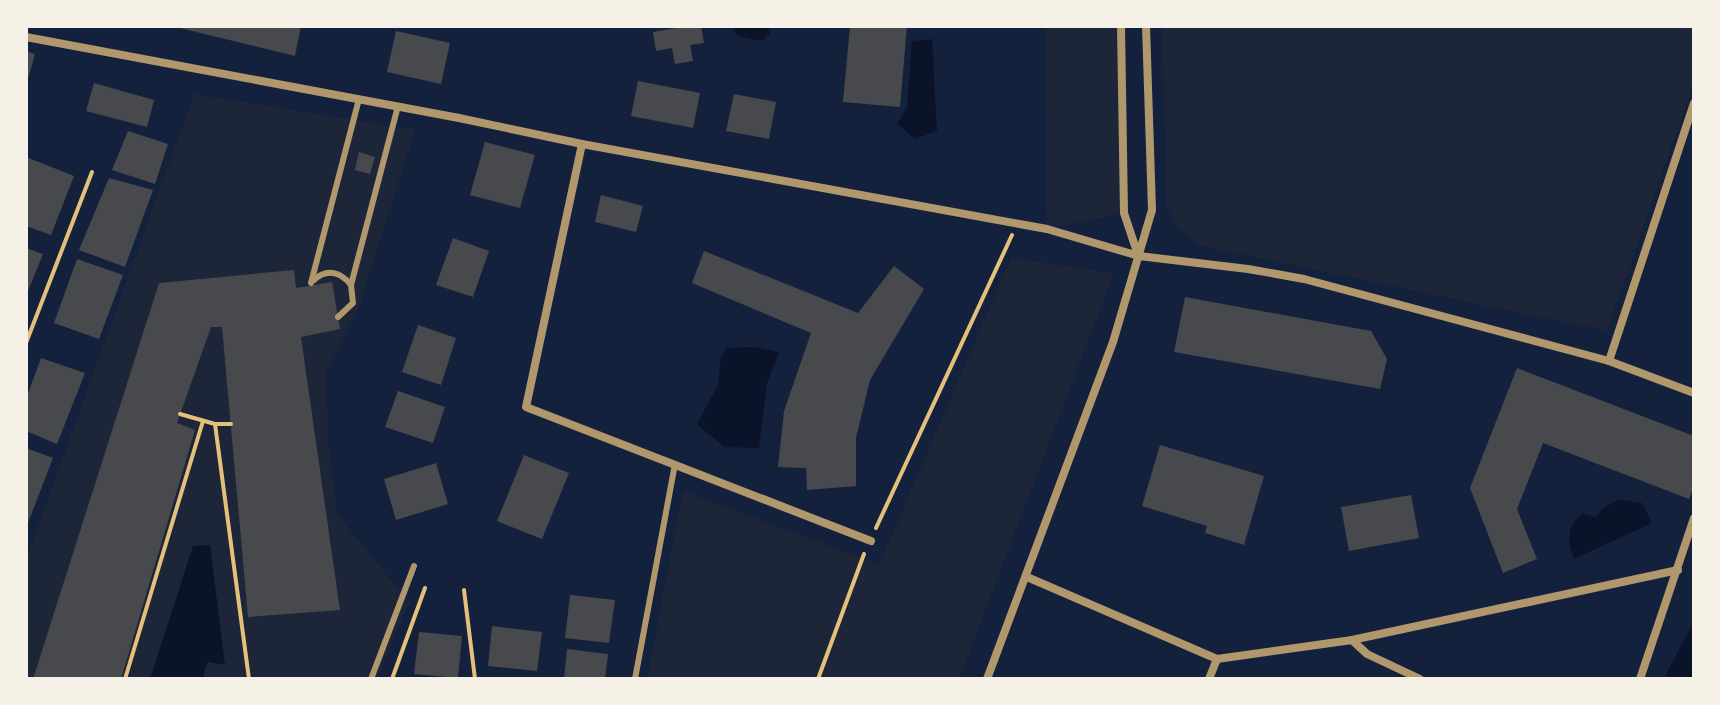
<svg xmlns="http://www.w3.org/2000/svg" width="1720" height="705" font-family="'Playfair Display',serif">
<rect width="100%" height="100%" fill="#14213d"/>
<g fill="#1d2539">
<path d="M1046,26H1121L1124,213L1047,229Z"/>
<path d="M1162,26H1694V82L1607,331L1198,245L1179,229L1167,208Z"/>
<path d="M194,94L415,130L359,307L326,373L329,446L337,514L409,602L377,679H26V560Z"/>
<path d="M1011,258L1114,273L959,679H647L683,491L879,565Z"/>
</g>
<g fill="#0b132b">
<path d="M732,26H767L770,33L762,41L738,36Z"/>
<path d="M932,39L937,131L915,139L897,124L907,107L912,41Z"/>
<path d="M755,347L779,352L767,384L759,448L724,447L697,424L718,385L721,356L727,348Z"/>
<path d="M1619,499L1642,503L1652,523L1574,559C1567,539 1566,528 1582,514L1596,517L1602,509Z"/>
<path d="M210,545L225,665L208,662L202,679H150L193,546Z"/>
<path d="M1694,621V679L1665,676Z"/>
</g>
<g fill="#48494c">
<path d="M172,26H301L295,56Z"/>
<path d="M687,26H701L704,43L690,45L693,61L675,64L672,48L656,51L653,32Z"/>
<path d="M850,26H907L900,107L843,102Z"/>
<path d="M396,31L450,43L441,84L387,72Z"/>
<path d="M26,51L35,54L27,82H26Z"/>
<path d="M638,81L700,93L693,128L631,116Z"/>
<path d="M94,83L154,100L147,127L86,111Z"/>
<path d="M734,94L776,102L769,139L726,131Z"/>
<path d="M128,131L168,144L155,184L112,170Z"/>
<path d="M485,142L535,155L520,208L470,195Z"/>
<path d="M359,152L375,157L370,174L355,170Z"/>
<path d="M26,157L74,176L51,235L26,226Z"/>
<path d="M109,178L153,190L125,267L79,250Z"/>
<path d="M601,195L643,206L636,232L595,222Z"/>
<path d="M453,238L489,251L473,297L436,285Z"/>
<path d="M26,248L43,254L26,296Z"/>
<path d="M704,251L858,313L894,266L924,289L870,380L856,438V486L807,490L806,468L778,467L784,411L811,333L692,283Z"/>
<path d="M77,259L123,275L99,339L54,323Z"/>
<path d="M294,270L296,288L332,282L340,329L301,337L340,610L248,617L222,327H211L177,423L195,430L121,679H33L159,283Z"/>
<path d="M1185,297L1371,331L1387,359L1380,389L1174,352Z"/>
<path d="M418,325L456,338L441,385L402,372Z"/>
<path d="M41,358L85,373L57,444L26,431V399Z"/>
<path d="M1517,368L1694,436V486L1689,499L1543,443L1517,509L1537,559L1503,573L1470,488Z"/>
<path d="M398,391L445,407L433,443L385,427Z"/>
<path d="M1160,445L1264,476L1244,545L1205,533L1207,526L1142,506Z"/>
<path d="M26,448L53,458L26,528Z"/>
<path d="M524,455L569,473L542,539L497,521Z"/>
<path d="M436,463L448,504L396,520L384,479Z"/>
<path d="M1411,495L1419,538L1349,551L1341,507Z"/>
<path d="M570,595L615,600L609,643L565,638Z"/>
<path d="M492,626L542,632L537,671L488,666Z"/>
<path d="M419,632L462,636L458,678L414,674Z"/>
<path d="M567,649L608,654L605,679H564Z"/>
</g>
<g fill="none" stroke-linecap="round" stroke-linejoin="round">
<g stroke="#e5c07b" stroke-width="4">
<path d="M26,343L92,172"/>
<path d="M180,414L215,424L249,679"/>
<path d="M215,424H231"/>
<path d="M876,528L1012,235"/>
<path d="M464,590L475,679"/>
<path d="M125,679L203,421"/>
<path d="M392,679L425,588"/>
<path d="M818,679L864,554"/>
</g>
<g stroke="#b1986c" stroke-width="6">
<path d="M314,280C327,268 341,272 351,285L353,303L338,317"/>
<path d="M311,283L359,99"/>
<path d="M351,285L398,106"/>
<path d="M371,679L414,566"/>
<path d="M635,679L675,464"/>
</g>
<g stroke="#b1986c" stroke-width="8">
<path d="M1121,26L1124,213L1138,255"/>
<path d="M26,37L459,118L582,144L1047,229L1139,256L1248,269L1304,279L1609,361L1694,393"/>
<path d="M582,144L526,407L871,541"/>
<path d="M1609,361L1694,103"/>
<path d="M1027,577L1217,659L1352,640L1367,654L1420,679"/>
<path d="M1352,640L1678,570"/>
<path d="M987,679L1113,342L1152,210L1146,26"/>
<path d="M1209,679L1217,659"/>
<path d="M1640,679L1694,518"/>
</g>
</g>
<rect width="1720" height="705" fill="none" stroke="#f6f1e7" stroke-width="56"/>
</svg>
